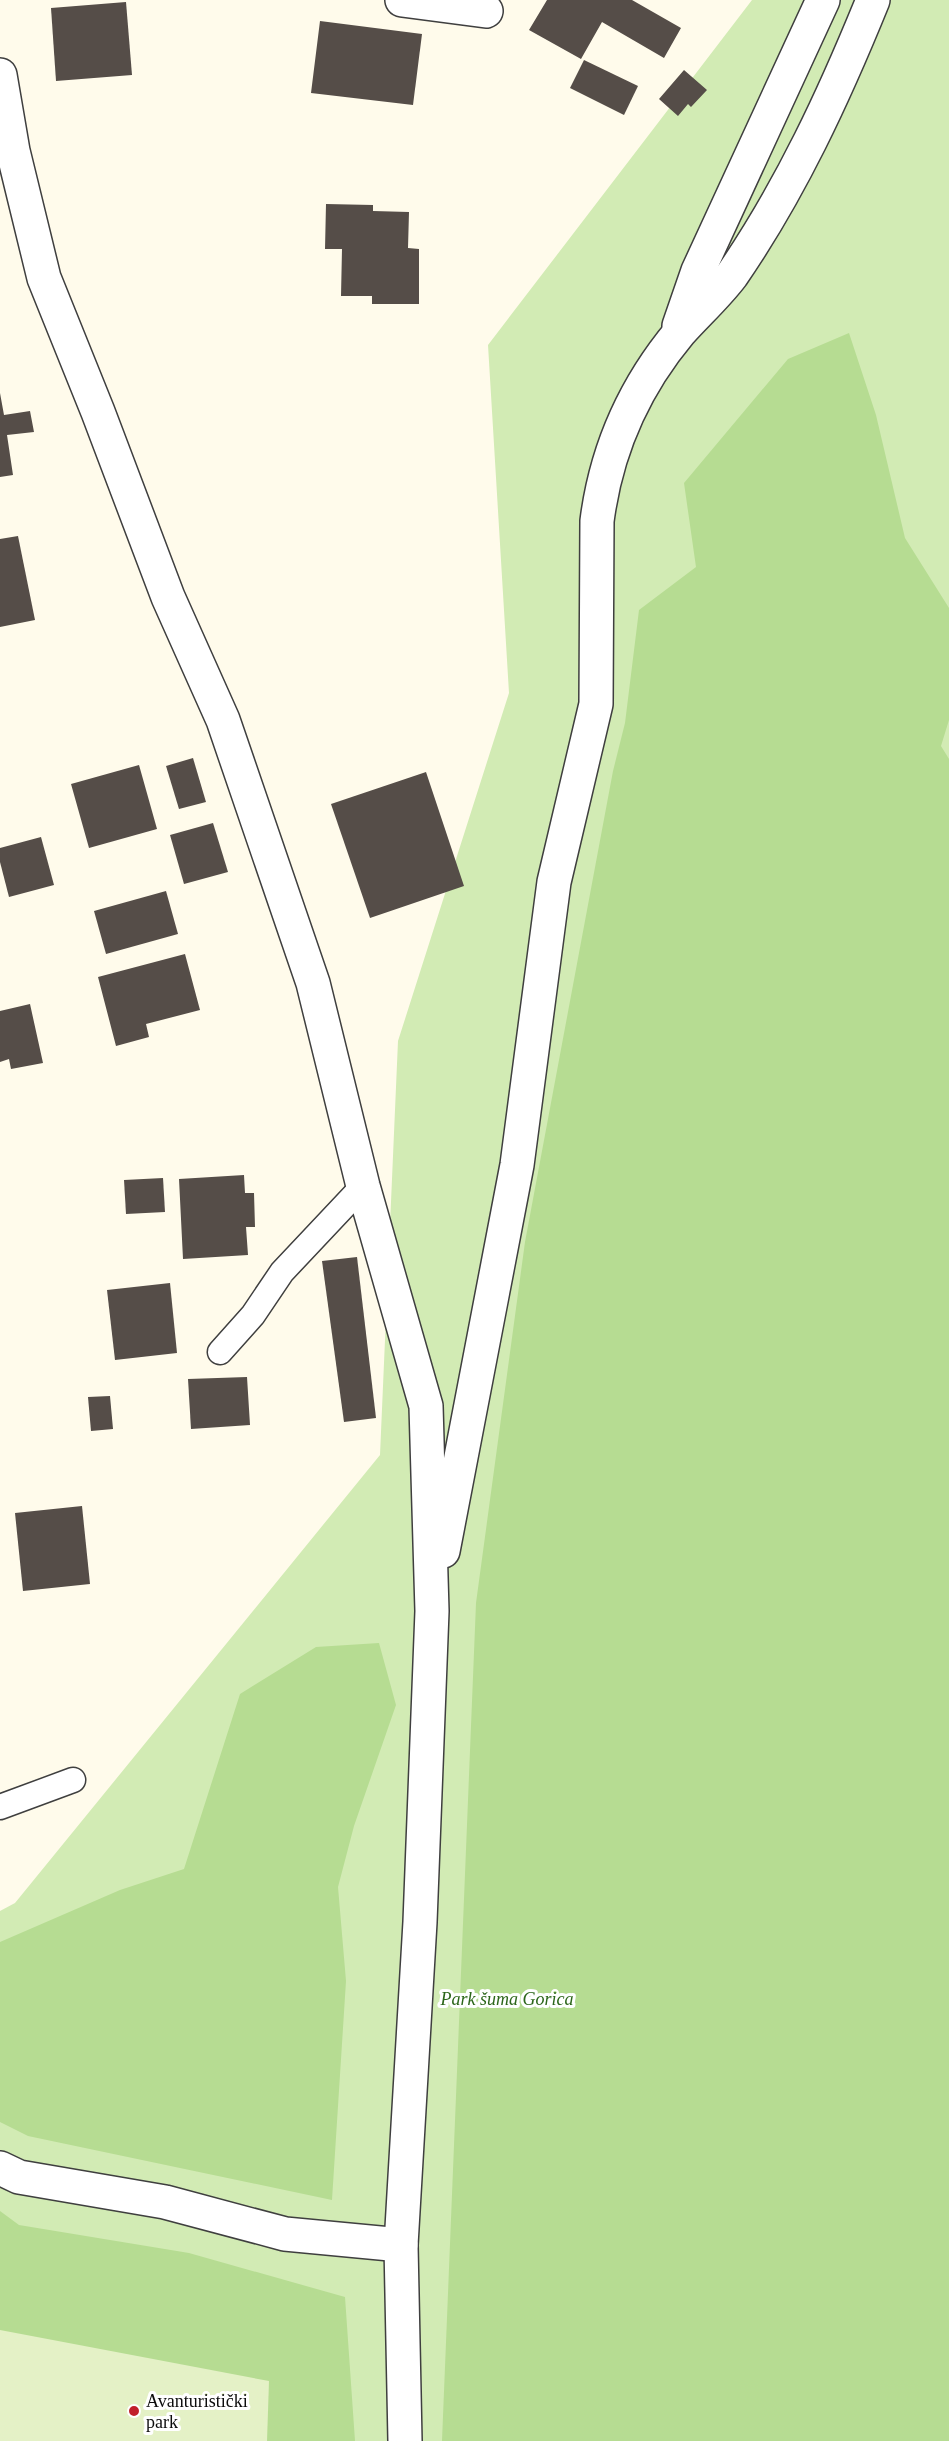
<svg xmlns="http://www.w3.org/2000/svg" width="949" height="2441" font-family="Georgia,serif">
<rect width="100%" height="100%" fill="#fffbeb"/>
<path fill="#d2ebb4" d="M752,0H949V2441H0V1911L15,1903L380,1455L398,1041L509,693L488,345Z"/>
<g fill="#b6dc92">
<path d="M849,333L876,415L905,538L949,608V720L941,746L949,759V2441H442L476,1603L525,1242L613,771L625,723L639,610L696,567L684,483L788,359Z"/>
<path d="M379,1643L396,1705L354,1826L338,1887L346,1981L332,2200L28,2136L0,2122V1942L120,1890L184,1869L240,1694L316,1647Z"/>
<path d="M0,2211L19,2225L189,2253L345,2297L355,2441H0Z"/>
</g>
<path fill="#e4f1c6" d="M0,2330L269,2381L267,2441H0Z"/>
<g fill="#554d48">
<path d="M547,0H632L681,28L664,58L602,22L581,59L529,30Z"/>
<path d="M126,2L132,75L56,81L51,8Z"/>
<path d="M320,21L422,34L413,105L311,93Z"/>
<path d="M584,60L638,86L624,115L570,88Z"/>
<path d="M684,70L707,90L691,107L688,104L678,116L659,99Z"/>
<path d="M326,204L373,205V211L409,212L408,248L419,249V304H372V296H341L342,249H325Z"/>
<path d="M0,393L4,415L30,411L34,432L7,435L13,475L0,477Z"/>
<path d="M18,536L35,620L0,627V539Z"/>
<path d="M193,758L206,802L179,809L166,766Z"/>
<path d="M139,765L157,829L89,848L71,784Z"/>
<path d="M426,772L464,886L370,918L331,804Z"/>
<path d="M213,823L228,872L184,884L170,835Z"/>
<path d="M41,837L54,885L9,897L0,862V848Z"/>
<path d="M166,891L178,934L106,954L94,911Z"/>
<path d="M185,954L200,1010L146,1024L149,1037L116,1046L98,977Z"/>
<path d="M30,1004L43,1063L11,1069L9,1059L0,1062V1011Z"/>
<path d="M244,1175L245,1193H254L255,1227H246L248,1255L183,1259L179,1179Z"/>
<path d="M163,1178L165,1212L126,1214L124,1180Z"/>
<path d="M357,1257L376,1418L344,1422L322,1261Z"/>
<path d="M170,1283L177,1353L115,1360L107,1290Z"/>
<path d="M247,1377L250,1425L191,1429L188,1379Z"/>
<path d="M110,1396L113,1429L91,1431L88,1397Z"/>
<path d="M82,1506L90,1584L23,1591L15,1513Z"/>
</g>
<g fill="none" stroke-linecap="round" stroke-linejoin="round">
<g stroke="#3f3f3f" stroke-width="27">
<g id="service">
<path d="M220,1352L253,1315L282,1272L363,1186"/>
<path d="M0,1807L73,1780"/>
</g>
</g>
<g stroke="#3f3f3f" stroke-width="36">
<g id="minor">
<path d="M402,0L486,11"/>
<path d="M0,75L13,151L44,278L98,412L168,597L223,720L313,983L363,1186L426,1406L432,1611L420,1922L401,2245L405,2441"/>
<path d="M679,326L698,271L823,0"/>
<path d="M443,1551L517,1165L554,882L596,704L597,521C606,451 634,387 680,332C697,313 717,295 732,275C791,189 834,96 873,0"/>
<path d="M0,2168L19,2177L165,2202L285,2234L401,2245"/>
</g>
</g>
<use href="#service" stroke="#fff" stroke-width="24"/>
<use href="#minor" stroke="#fff" stroke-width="33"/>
</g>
<circle fill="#c11f2b" stroke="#fff" stroke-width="2" cx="134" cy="2411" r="6"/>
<g text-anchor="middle" stroke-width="6" stroke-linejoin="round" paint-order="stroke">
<g font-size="18" font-style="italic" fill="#2c661a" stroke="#fff">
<text x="507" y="2005">Park šuma Gorica</text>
</g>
<g font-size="18" fill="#0c0c0c" stroke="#fff" text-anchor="start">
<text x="146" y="2407">Avanturistički<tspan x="146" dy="21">park</tspan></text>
</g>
</g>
</svg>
